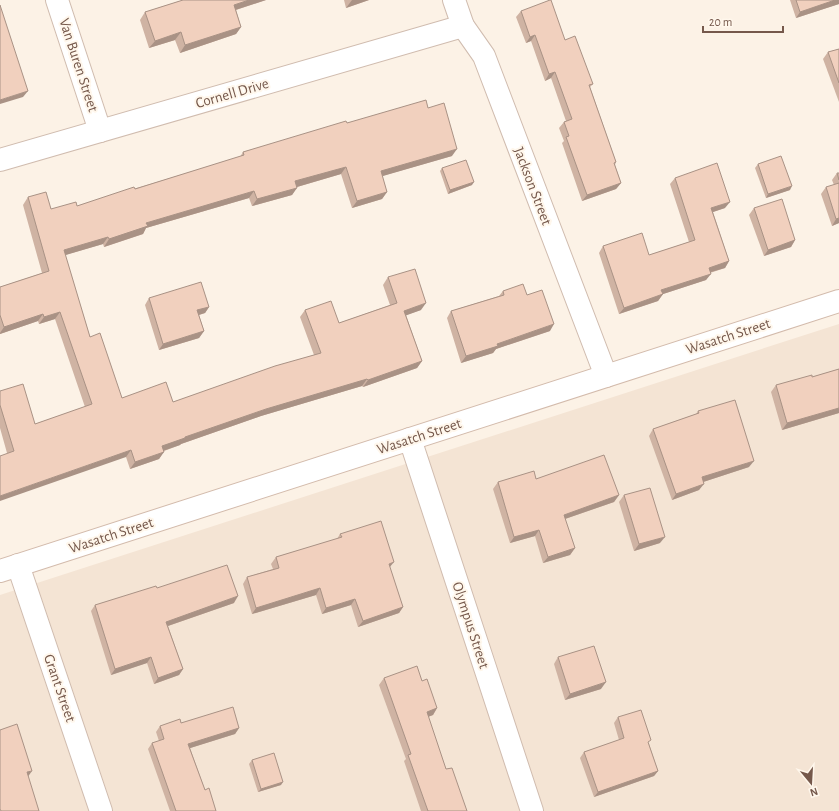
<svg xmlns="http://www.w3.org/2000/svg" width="839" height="811" font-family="'Alegreya Sans',sans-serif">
<rect width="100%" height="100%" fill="#fcf2e6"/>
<path fill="#f4e4d4" d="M839,324V811H0V595Z"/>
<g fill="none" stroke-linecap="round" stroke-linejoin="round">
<g stroke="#d0bcaf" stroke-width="24">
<g id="street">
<path d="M57,0L100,131"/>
<path d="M454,0L463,26L484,56L606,376"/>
<path d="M0,160L463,26"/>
<path d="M410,439L532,811"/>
<path d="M18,565L101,811"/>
</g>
</g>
<g stroke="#d3bbac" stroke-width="24">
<path id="secondary" d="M0,571L839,301"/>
</g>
<use href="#street" stroke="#fff" stroke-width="22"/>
<use href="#secondary" stroke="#fff" stroke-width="22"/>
</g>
<g fill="#cfb3a3">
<path d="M183,0H266L236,10L241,27L236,34L180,53L175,40L149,48L140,20L145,12Z"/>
<path d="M344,0H369L346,8Z"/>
<path d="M790,0H839V4L796,18Z"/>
<path d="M521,11L565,40L593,84L590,87L616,162L615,165L621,183L616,189L582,201L562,143L564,141L559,128L564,122L566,121L551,78L545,81L531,41L526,43L516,17Z"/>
<path d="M839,49V102L823,59L828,52Z"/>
<path d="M428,108L452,156L382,176L387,192L382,199L352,208L341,174L297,187L292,195L252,206L249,198L146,228L143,234L104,247L103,244L65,255L90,337L122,398L173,402L314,355L300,317L305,310L339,323L390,305L383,285L388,277L421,310L406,315L422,361L417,368L363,387L362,386L261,416L181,444L180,445L164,451L159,459L130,469L126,457L7,453L0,428V391L35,424L85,407L55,319L39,324L38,321L0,334V287L42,273L23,205L28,197L51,209L77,206L240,157L243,152L347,123Z"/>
<path d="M758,164L790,190L766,198L755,168Z"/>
<path d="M442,168L472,185L448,194L440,171Z"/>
<path d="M837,173H839V223L832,226L821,194L826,187L834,185L832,180Z"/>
<path d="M675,178L725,208L713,212L729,261L725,268L710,273L706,280L663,294L658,301L619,314L599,253L603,246L649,255L689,242L670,184Z"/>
<path d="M754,208L795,240L791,247L764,256L749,215Z"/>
<path d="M503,291L527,295L550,331L496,349L493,353L461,363L447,318L451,311L499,296Z"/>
<path d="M149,298L209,307L205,313L199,315L204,331L199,338L159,350L145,305Z"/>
<path d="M839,369V413L782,430L771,392L776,385L812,377Z"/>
<path d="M698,411L749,467L703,482L699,490L672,500L649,436L653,429L696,414Z"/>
<path d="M536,479L619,495L614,502L565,519L575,548L570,555L543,563L535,536L510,543L493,489L498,482Z"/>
<path d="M624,495L660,543L634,551L619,502Z"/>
<path d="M340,534L390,568L403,607L399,613L358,627L351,605L322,614L316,595L252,614L243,584L247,577L273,569L271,564L276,557L337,539Z"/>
<path d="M157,588L234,603L168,626L183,669L179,675L154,684L147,663L111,675L91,611L95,605Z"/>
<path d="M558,657L601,689L565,700L554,664Z"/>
<path d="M384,678L422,681L437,708L433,715L428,717L446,769L467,811H421L404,761L406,759L379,685Z"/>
<path d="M618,717L649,744L658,771L654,776L594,797L580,758L584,752L619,740L614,723Z"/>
<path d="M181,723L239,728L235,734L190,748L205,790L216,811H170L148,749L152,743L159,741L156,732L160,726Z"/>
<path d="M252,760L281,785L258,792L249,764Z"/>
</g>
<g fill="#a99285">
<path d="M249,0H266L229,12L234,5Z"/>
<path d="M352,0H369L346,8Z"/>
<path d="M835,0H839V4L796,18L800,12Z"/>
<path d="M241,27L236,34L180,53L185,45Z"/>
<path d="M181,32L175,40L149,48L155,41Z"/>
<path d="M535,35L531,41L526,43L530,37Z"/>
<path d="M555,72L551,78L545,81L549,74Z"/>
<path d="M28,91L23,97L0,104V100Z"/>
<path d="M457,149L452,156L376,178L381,171Z"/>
<path d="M346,167L341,174L290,189L295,181Z"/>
<path d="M474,182L472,185L448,194L450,190Z"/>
<path d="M621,183L616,189L582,201L587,195Z"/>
<path d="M792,186L790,190L766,198L768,194Z"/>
<path d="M297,188L292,195L252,206L257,199Z"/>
<path d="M254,191L249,198L146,228L143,234L104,247L109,239L146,223Z"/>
<path d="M387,192L382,199L352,208L357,201Z"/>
<path d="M730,202L725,208L707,214L711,208Z"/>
<path d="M839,218V223L832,226L836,219Z"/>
<path d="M108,237L103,244L59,257L64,250Z"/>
<path d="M795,240L791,247L764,256L768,250Z"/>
<path d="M729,261L725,268L704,274L709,268Z"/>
<path d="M711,274L706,280L657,296L661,290Z"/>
<path d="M663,294L658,301L619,314L624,308Z"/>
<path d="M426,303L421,310L399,318L404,311Z"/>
<path d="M209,307L205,313L192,317L197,310Z"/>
<path d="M60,312L55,319L39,324L44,317Z"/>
<path d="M43,314L38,321L0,334V333L4,327Z"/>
<path d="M554,324L550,331L496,349L493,353L461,363L466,356L497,344Z"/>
<path d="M204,331L199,338L159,350L163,344Z"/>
<path d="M422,361L417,368L363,387L368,380Z"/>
<path d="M367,379L362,386L261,416L181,444L180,445L157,453L162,446L185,437L266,409Z"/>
<path d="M839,408V413L782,430L787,423Z"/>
<path d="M131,450L126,457L0,501V496Z"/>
<path d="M164,452L159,459L130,469L135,462Z"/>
<path d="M754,461L749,467L697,484L702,477Z"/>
<path d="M704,484L699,490L672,500L676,494Z"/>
<path d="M619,495L614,502L559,521L564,515Z"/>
<path d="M539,530L535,536L510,543L514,537Z"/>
<path d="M665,537L660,543L634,551L639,544Z"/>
<path d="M575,548L570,555L543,563L548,557Z"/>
<path d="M394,562L389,568V564Z"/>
<path d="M320,588L316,595L252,614L256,608Z"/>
<path d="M238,596L234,603L162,628L166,622Z"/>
<path d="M355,599L351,605L322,614L326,608Z"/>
<path d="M403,607L399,613L358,627L363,621Z"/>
<path d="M151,657L147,663L111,675L115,669Z"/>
<path d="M183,669L179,675L154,684L158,678Z"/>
<path d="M606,682L601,689L565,700L570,694Z"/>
<path d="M437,708L433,715L422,719L427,712Z"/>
<path d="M239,728L235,734L184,750L188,744Z"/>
<path d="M32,771L27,778V772Z"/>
<path d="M658,771L654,776L594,797L598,792Z"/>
<path d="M283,782L281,785L258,792L261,789Z"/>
</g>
<g fill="#f1d0be" stroke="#a99285">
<path d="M183,0H249L234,5L241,27L185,45L181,32L155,41L145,12Z"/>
<path d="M550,0H551L565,40L575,36L593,84L589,85L616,162L614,163L621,183L587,195L566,137L569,136L564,122L572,119L555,72L549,74L535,35L530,37L521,11Z"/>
<path d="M796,0H835L800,12Z"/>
<path d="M0,5L28,91L0,100Z"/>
<path d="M839,49V83L828,52Z"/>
<path d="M426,100L428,108L444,103L457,149L381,171L387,192L357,201L346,167L295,181L297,188L257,199L254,191L146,223L148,226L109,239L108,237L64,250L90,337L100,333L122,398L166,382L173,402L275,366L321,353L305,310L331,301L339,323L397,303L388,277L415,269L426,303L404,311L422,361L368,380L367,379L266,409L185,437V438L162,446L164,452L135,462L131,450L0,496V456L14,451L0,405V391L23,384L35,424L92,404L60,312L44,317L43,314L4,327L0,315V287L49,271L28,197L46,192L51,209L76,202L77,206L134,187L135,189L244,155L243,152L346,121L347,123Z"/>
<path d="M781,156L792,186L768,194L758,164Z"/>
<path d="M466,160L474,182L450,190L442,168Z"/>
<path d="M717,163L730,202L711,208L729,261L709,268L711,274L661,290L663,294L624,308L603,246L642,233L649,255L695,240L675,178Z"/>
<path d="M837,173H839V180Z"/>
<path d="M839,183V218L836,219L826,187Z"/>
<path d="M782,199L795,240L768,250L754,208Z"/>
<path d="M201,282L209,307L197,310L204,331L163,344L149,298Z"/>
<path d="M523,284L527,295L542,290L554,324L497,344L498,346L466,356L451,311L504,295L503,291Z"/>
<path d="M839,369V408L787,423L776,385L812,375V377Z"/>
<path d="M735,400L754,461L702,477L704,484L676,494L653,429L699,413L698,411Z"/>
<path d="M604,455L619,495L564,515L575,548L548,557L539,530L514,537L498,482L534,471L536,479Z"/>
<path d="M650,488L665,537L639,544L624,495Z"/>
<path d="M381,521L394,562L389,564L403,607L363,621L355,599L326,608L320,588L256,608L247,577L279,568L276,557L342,537L340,534Z"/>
<path d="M227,565L238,596L166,622L183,669L158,678L151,657L115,669L95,605L156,586L157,588Z"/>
<path d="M594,646L606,682L570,694L558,657Z"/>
<path d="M417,666L422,681L427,679L437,708L427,712L446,769L452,768L467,811H428L408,755L411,754L384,678Z"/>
<path d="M233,707L239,728L188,744L205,790L209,788L216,811H176L152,743L164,739L160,726L180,719L181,723Z"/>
<path d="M641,710L651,740L648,742L658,771L598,792L584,752L624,738L618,717Z"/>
<path d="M17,724L32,771L27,772L39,811H1L0,809V730Z"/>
<path d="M274,753L283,782L261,789L252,760Z"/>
</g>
<g text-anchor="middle" stroke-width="4" stroke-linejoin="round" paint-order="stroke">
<g font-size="15" fill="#75584b" stroke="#fff7ec">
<text transform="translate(79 65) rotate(72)" y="5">Van Buren Street</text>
<text transform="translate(232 93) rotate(-16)" y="5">Cornell Drive</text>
<text transform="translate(533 186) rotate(69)" y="5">Jackson Street</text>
<text transform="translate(728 336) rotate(-18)" y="5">Wasatch Street</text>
<text transform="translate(419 436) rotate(-18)" y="5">Wasatch Street</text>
<text transform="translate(111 535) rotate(-18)" y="5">Wasatch Street</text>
<text transform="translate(471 625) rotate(72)" y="5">Olympus Street</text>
<text transform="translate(60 688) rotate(71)" y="5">Grant Street</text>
</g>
</g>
<g transform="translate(811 783) rotate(162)" stroke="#fff7ec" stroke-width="3" paint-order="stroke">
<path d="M0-3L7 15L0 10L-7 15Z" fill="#75584b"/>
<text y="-6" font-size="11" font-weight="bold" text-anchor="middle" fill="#75584b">N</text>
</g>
<path d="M703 26v6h80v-6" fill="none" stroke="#75584b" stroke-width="2"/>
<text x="709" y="26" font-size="12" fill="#75584b" stroke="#fff7ec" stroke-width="3" paint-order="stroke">20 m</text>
</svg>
